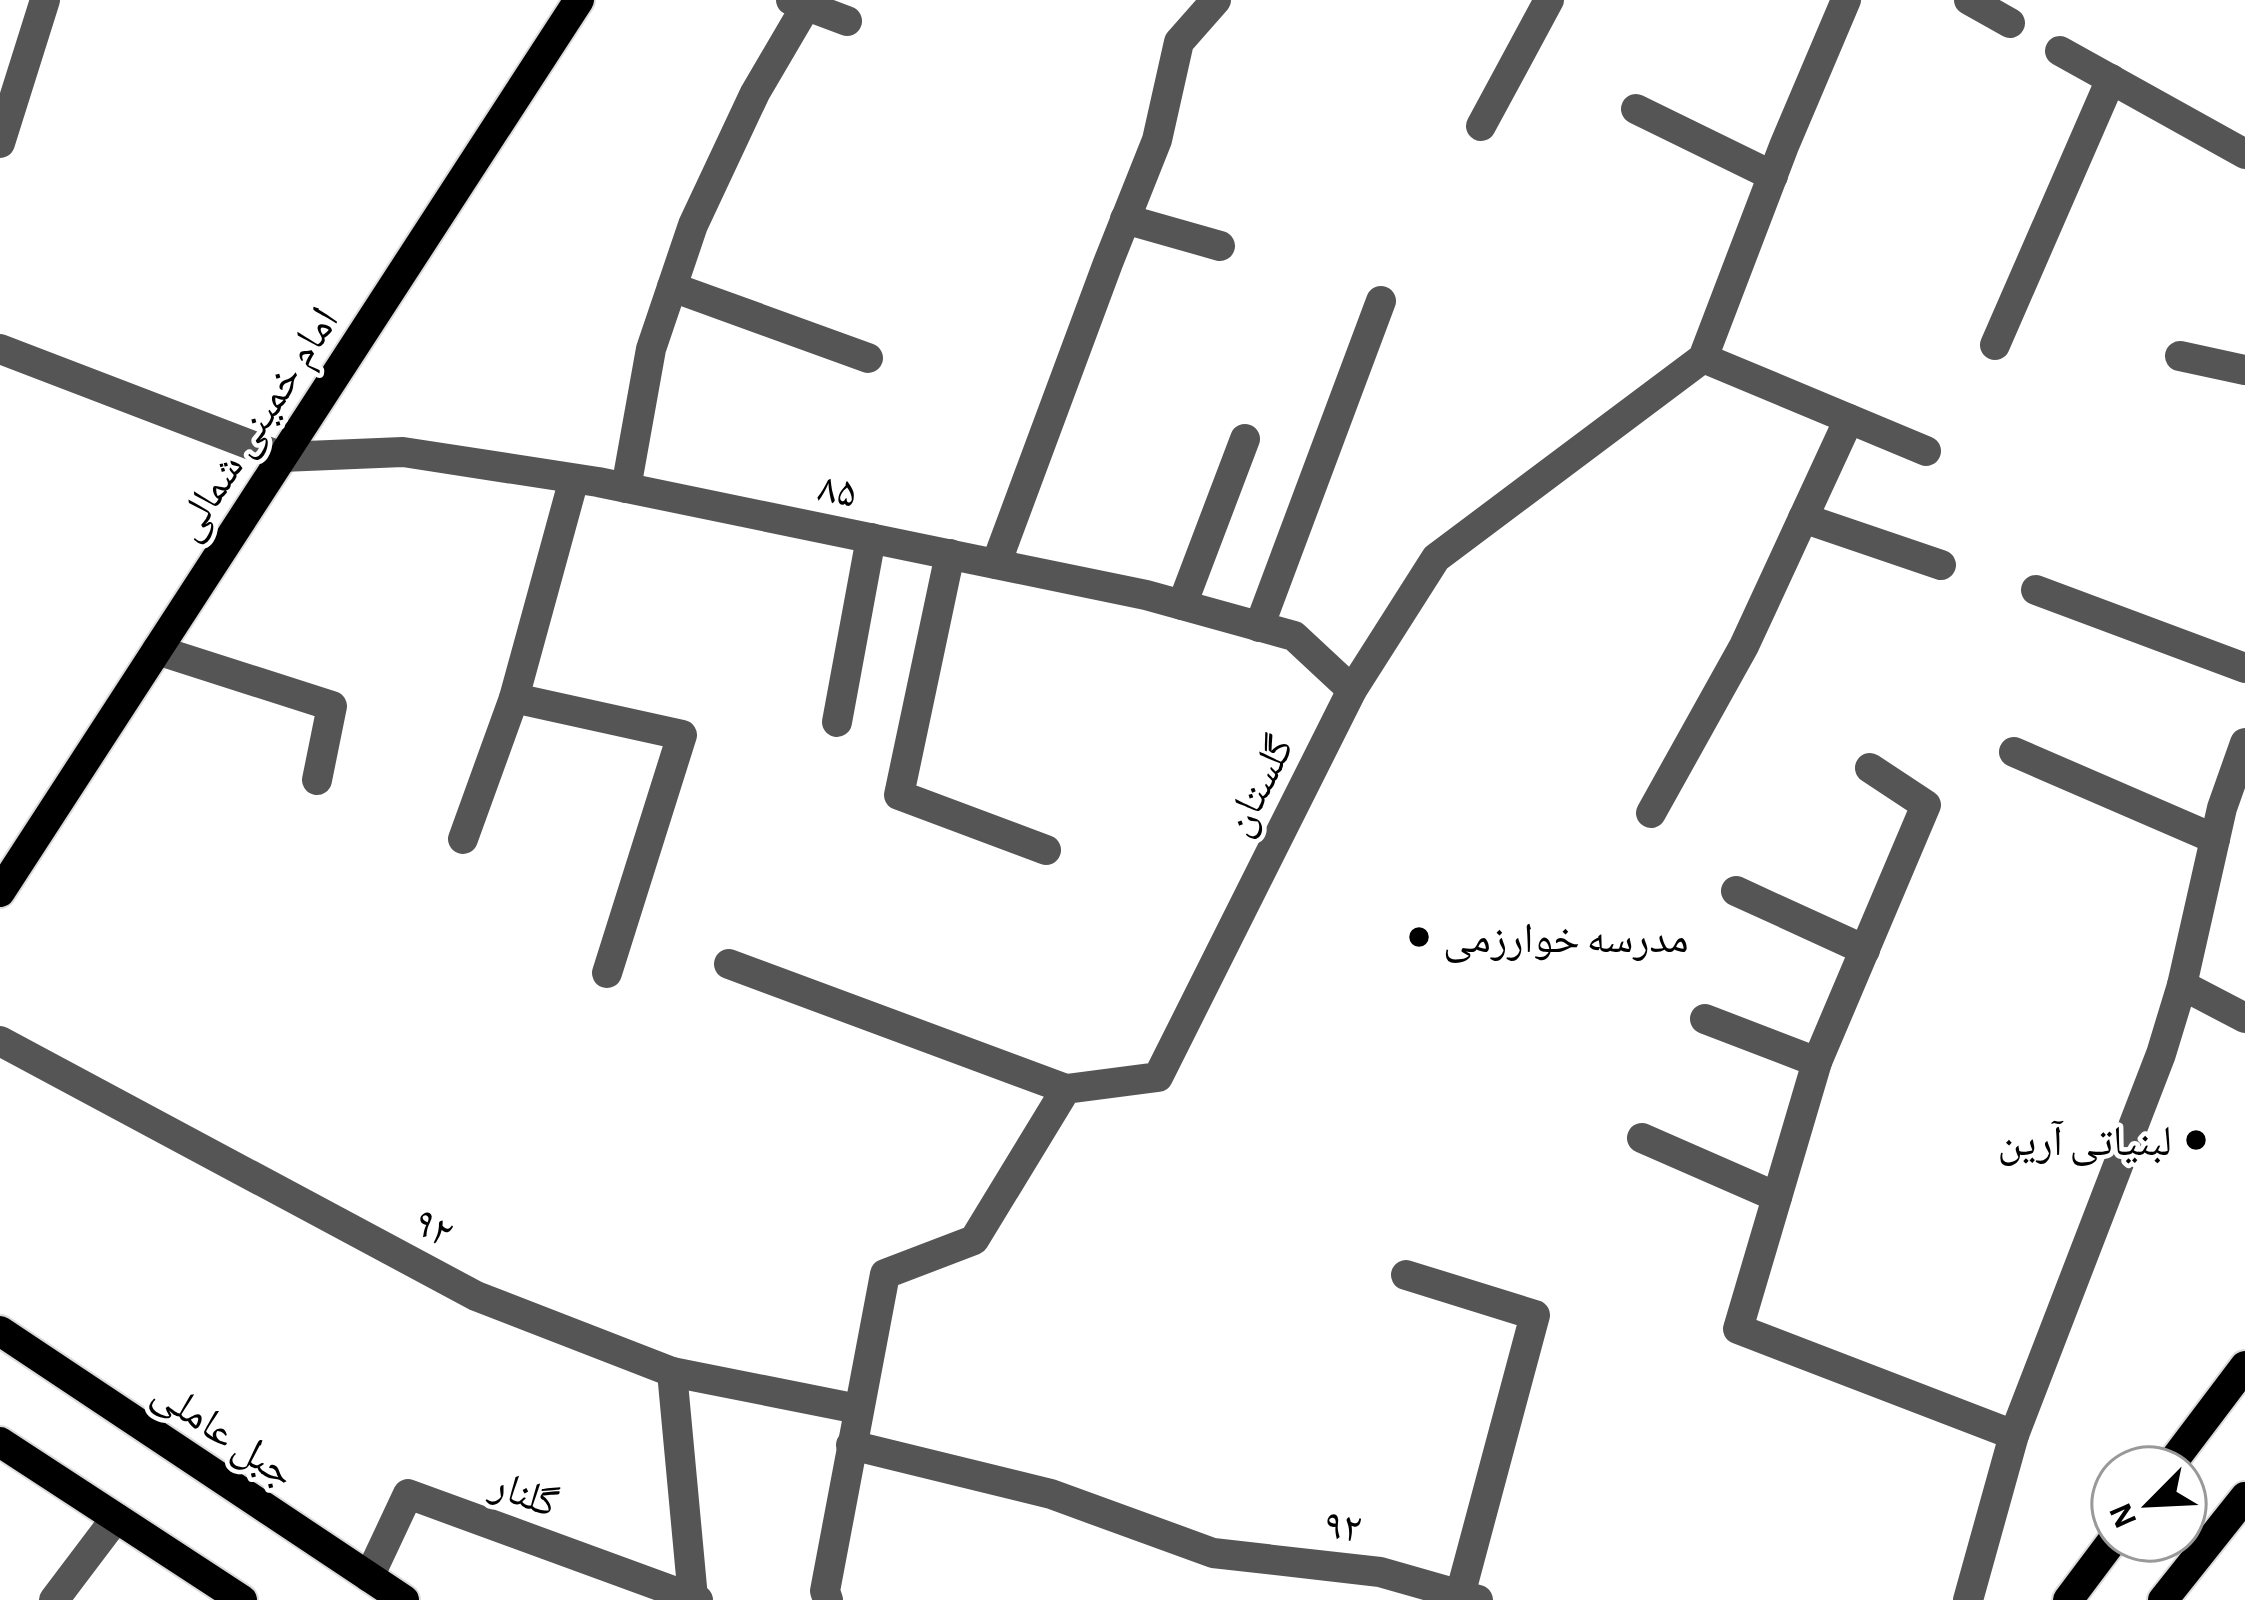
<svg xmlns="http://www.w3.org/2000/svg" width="2245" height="1600" font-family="'Alegreya Sans','Noto Naskh Arabic',sans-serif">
<rect width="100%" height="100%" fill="#fff"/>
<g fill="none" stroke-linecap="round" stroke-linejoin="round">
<g stroke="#dbdbdb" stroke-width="34">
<g id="major">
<path d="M0,892L579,0"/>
<path d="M0,1331L404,1600"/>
<path d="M0,1442L242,1600"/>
<path d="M2168,1468L2245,1366"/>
<path d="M2068,1600L2113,1540"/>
<path d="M2163,1600L2245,1497"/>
</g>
</g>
<g stroke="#555" stroke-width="30">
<path d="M791,0L847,21"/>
<path d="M1969,0L2010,23"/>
<path d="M2060,51L2245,154"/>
<path d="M1636,109L1773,176"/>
<path d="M1481,126L1549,0"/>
<path d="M0,143L45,0"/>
<path d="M1125,219L1220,246"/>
<path d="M672,287L868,358"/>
<path d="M1995,345L2111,79"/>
<path d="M0,349L282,457L403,452L598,482L1146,595L1294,636L1352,690"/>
<path d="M2180,356L2245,370"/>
<path d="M1703,358L1926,451"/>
<path d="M574,479L514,698L682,735L607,973"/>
<path d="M626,488L651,349L693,225L755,93L806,6"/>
<path d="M1803,518L1941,565"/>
<path d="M950,554L899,795L1046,850"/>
<path d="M996,564L1108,263L1157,140L1179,42L1216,0"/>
<path d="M2036,590L2245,668"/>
<path d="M1182,605L1245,439"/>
<path d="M1259,627L1381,301"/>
<path d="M157,650L332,706L317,780"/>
<path d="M837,722L871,538"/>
<path d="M2014,752L2215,839"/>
<path d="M1870,768L1926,805L1817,1062L1738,1329L2014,1435"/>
<path d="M1651,813L1744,646L1849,419"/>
<path d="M463,839L514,698"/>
<path d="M1736,891L1865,950"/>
<path d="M729,964L1066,1089"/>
<path d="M2182,985L2245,1018"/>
<path d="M1705,1019L1817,1062"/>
<path d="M0,1041L476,1296L672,1372L858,1409"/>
<path d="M1642,1138L1777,1197"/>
<path d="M1406,1275L1535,1315L1460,1595"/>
<path d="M672,1372L693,1598"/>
<path d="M851,1445L1051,1494L1213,1553L1380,1572L1478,1600"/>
<path d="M369,1577L408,1494L698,1600"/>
<path d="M54,1600L116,1518"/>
<path d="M828,1600L825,1591L885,1274L974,1240L1066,1089L1158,1077L1352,690L1436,558L1703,358L1784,146L1846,0"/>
<path d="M1968,1600L2014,1435L2161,1054L2182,985L2222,808L2245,743"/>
</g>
<use href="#major" stroke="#000" stroke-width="30"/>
</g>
<g fill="#000" stroke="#fff" stroke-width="4.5">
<circle cx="1419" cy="937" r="12"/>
<circle cx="2196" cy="1140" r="12"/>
</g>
<g text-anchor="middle" stroke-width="9" stroke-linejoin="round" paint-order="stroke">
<g font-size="42" fill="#000" stroke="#fff">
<text transform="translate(254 423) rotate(-57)" y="15">امام خمینی شمالی</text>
<text transform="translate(838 489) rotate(11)" y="15">۸۵</text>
<text transform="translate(1257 785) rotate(-63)" y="15">گلستان</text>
<text transform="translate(434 1226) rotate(28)" y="15">۹۲</text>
<text transform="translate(225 1431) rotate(34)" y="15">جبل عاملی</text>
<text transform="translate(525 1492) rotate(20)" y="15">گلنار</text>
<text transform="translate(1343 1525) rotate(7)" y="15">۹۲</text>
</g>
<g font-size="42" fill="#000" stroke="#fff" text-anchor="start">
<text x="1443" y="952">مدرسه خوارزمی</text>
<text x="2172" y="1155" text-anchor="end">لبنیاتی آرین</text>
</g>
</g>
<g transform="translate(2149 1504) rotate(246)"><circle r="57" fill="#ffffff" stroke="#999999" stroke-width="3"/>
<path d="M0-9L21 45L0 30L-21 45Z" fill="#000000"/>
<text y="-18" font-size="33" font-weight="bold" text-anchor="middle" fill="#000000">N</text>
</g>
</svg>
